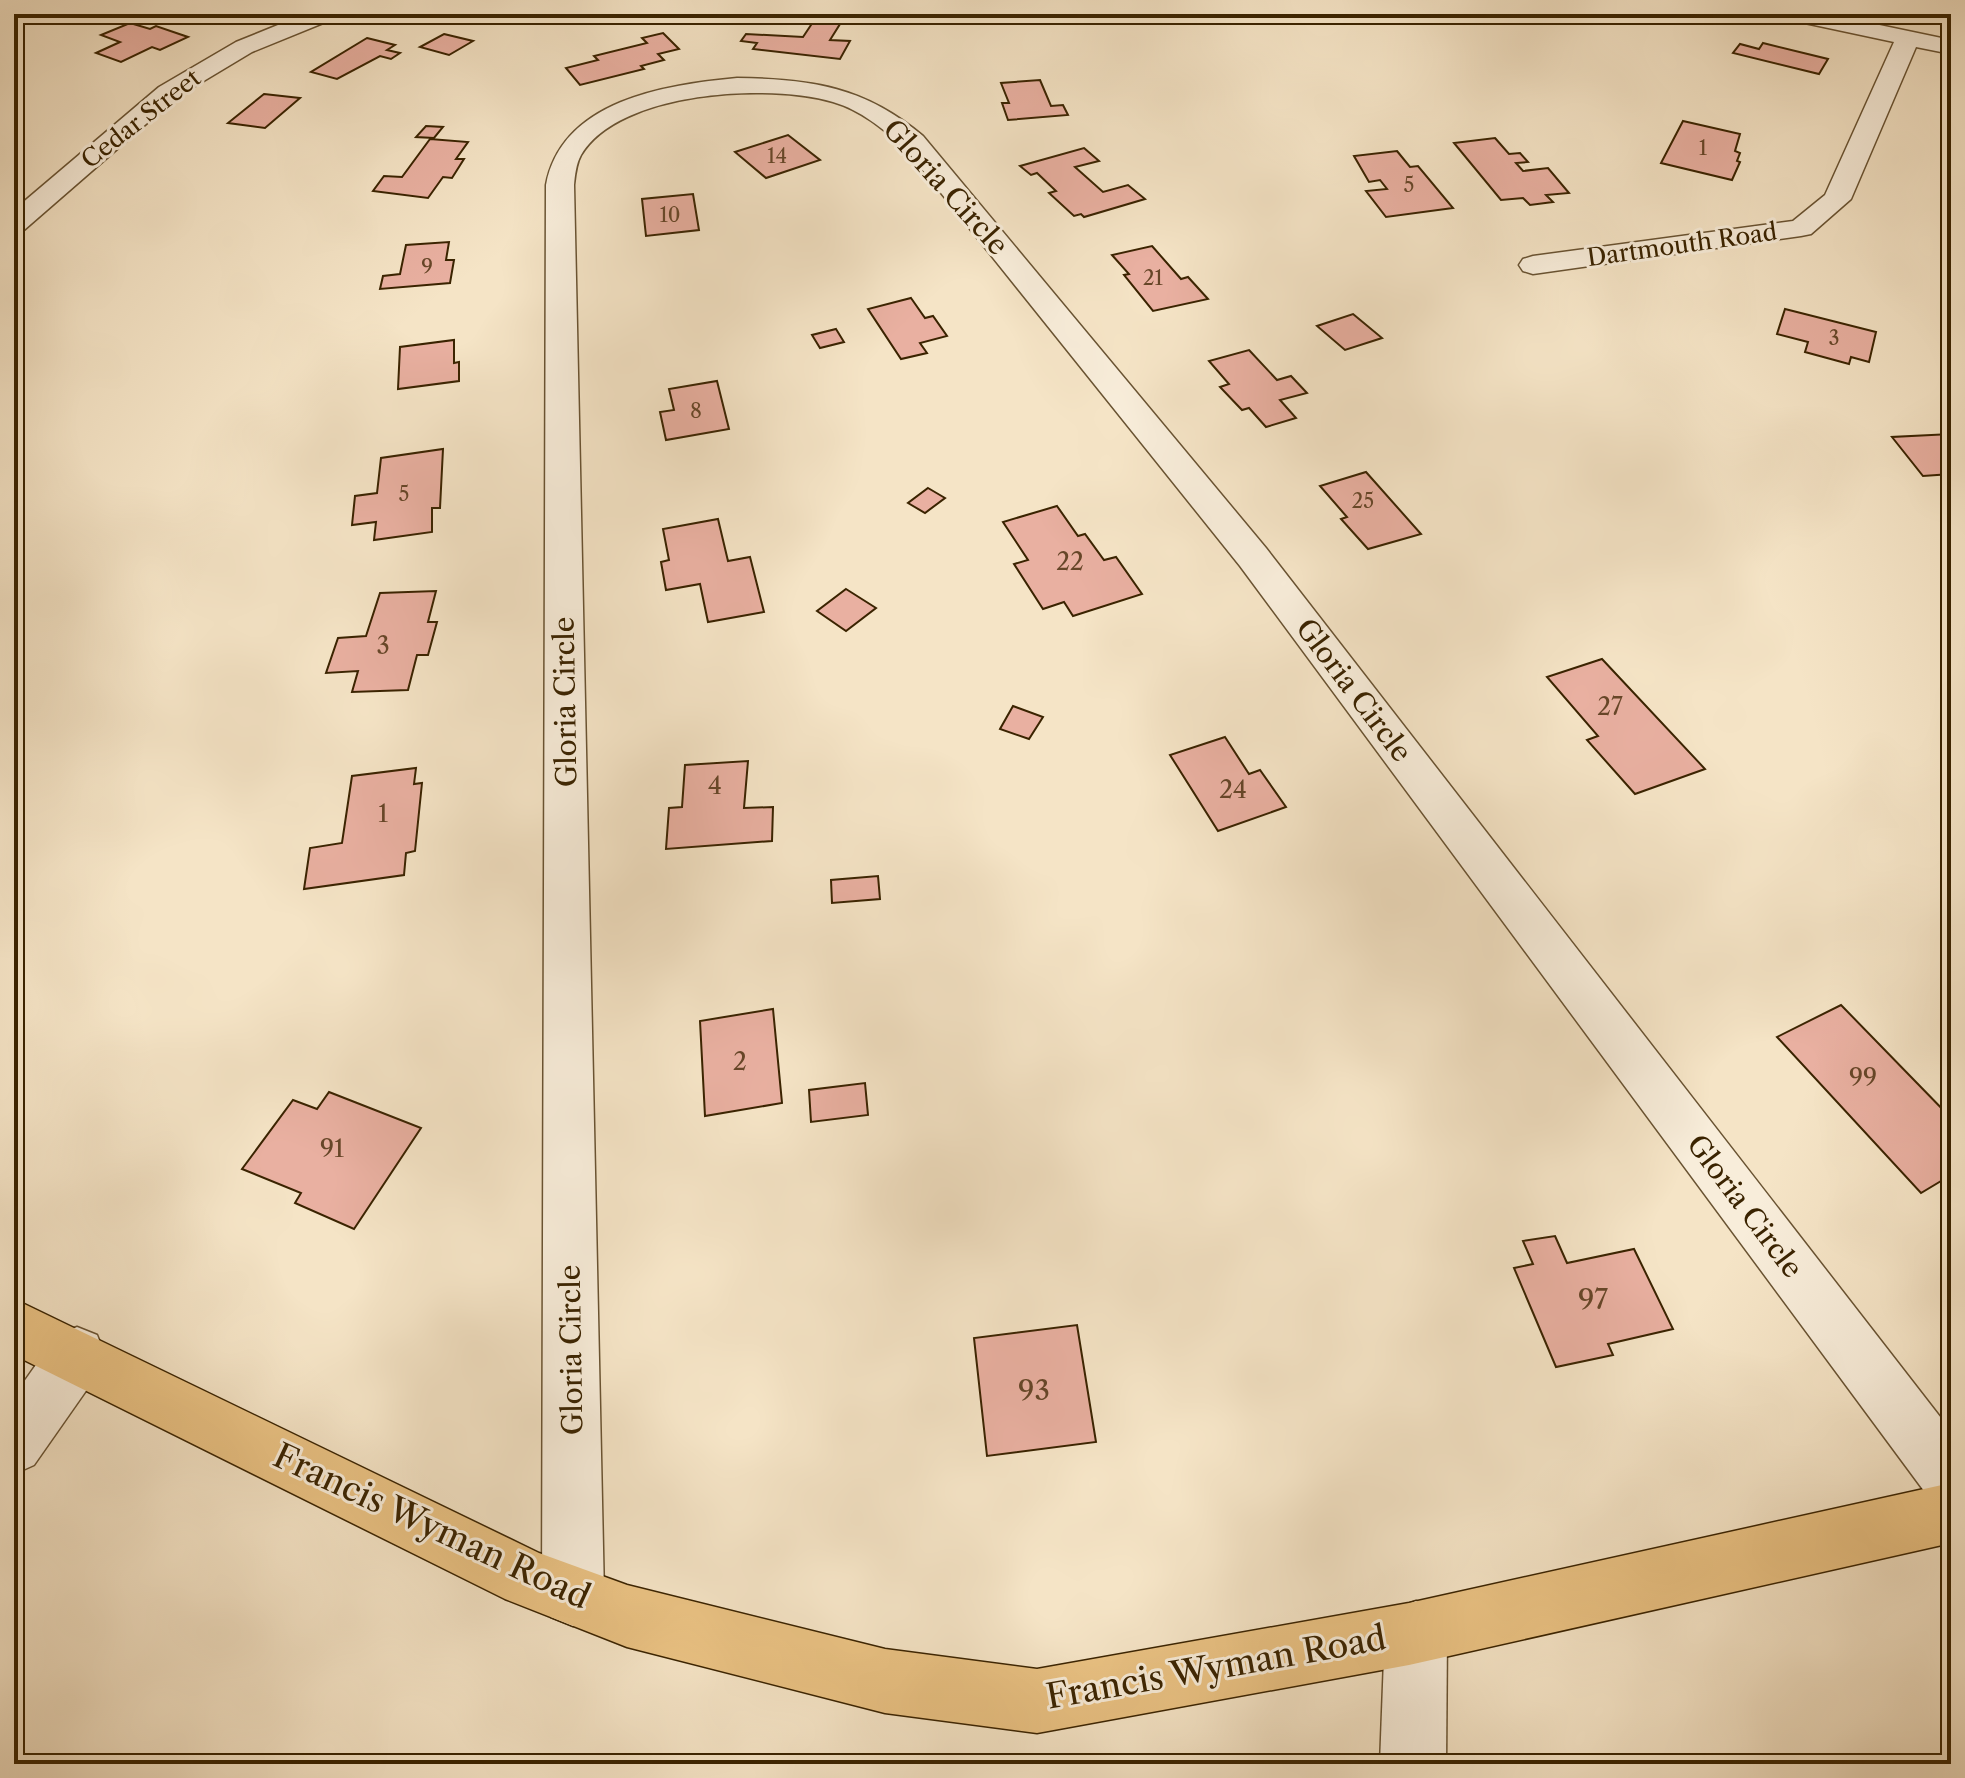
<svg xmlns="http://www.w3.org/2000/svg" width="1965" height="1778" font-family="'Libre Caslon Text',serif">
<rect width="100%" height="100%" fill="#f5e4c6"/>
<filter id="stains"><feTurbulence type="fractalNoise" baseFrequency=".0025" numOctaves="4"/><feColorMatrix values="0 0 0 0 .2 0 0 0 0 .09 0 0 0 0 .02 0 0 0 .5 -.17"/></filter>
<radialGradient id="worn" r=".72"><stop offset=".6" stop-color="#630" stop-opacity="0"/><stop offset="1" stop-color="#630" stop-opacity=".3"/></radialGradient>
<g fill="#e9b0a1" stroke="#3a2300" stroke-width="2">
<path d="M1901,14H1943L1939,22Z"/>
<path d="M813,22L840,24L830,40L850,41L840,59L753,49L757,43L741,41L746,34L803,37Z"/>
<path d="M130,23L150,29L156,26L188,37L160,50L152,47L121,62L96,53L120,42L101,35Z"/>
<path d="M663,33L679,49L658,54L664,60L641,66L644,69L580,85L566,68L598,60L594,56L647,43L642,38Z"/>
<path d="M444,34L473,41L449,55L420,47Z"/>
<path d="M367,38L395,45L387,50L400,53L391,59L380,56L337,79L311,72Z"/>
<path d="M1763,43L1828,59L1819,74L1733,53L1740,44L1759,49Z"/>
<path d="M1040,80L1051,106L1063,105L1068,115L1008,120L1002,103H1009L1001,83Z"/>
<path d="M264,94L300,98L265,128L228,123Z"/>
<path d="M1683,121L1740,134L1735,151L1740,153L1737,161L1740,162L1732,180L1661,163Z"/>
<path d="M426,126L443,127L434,138L416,137Z"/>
<path d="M788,135L820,160L766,178L735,152Z"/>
<path d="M1495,138L1509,154L1520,153L1528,162L1516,163L1523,171L1548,168L1569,193L1546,195L1553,202L1530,205L1523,198L1501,200L1454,143Z"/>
<path d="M430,139L468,142L456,159H464L452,178L443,177L428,198L373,191L384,176L402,177Z"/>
<path d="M1084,148L1099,161L1075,167L1103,192L1128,185L1145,199L1084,217L1081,214L1074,216L1049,193L1056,191L1037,173L1031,175L1020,166Z"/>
<path d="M1397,151L1410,167L1418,166L1453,208L1386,217L1366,191L1387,189L1380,180L1369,182L1354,156Z"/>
<path d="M693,194L699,230L646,236L642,199Z"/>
<path d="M449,242L446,260H454L450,283L380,289L383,276L400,274L406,245Z"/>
<path d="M1152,246L1181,279L1188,277L1208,299L1153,311L1124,275L1129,274L1112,255Z"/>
<path d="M911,298L925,318L933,316L947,336L920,343L927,353L901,359L868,309Z"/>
<path d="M1785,309L1876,332L1869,362L1851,357L1849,364L1805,352L1808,342L1777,334Z"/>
<path d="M1353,314L1382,338L1345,350L1317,326Z"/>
<path d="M836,329L844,342L820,348L812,335Z"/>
<path d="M454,340V363L459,362V381L398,389L400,347Z"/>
<path d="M1249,350L1277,380L1291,376L1307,393L1280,400L1296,418L1266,427L1249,408L1242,410L1220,387L1229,384L1209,361Z"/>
<path d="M717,381L729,429L666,440L660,412L674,410L669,389Z"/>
<path d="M1951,434V474L1923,476L1892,437Z"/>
<path d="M443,449L440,508H432V532L374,540L376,522L352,525L355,496L377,493L381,458Z"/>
<path d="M1366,472L1421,534L1368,549L1341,519L1347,517L1320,486Z"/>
<path d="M928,488L945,498L925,513L908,503Z"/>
<path d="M1057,506L1078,536L1085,534L1104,560L1116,557L1142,594L1073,616L1064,602L1043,609L1014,564L1028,560L1003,522Z"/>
<path d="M718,519L728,561L750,557L764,612L708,622L700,584L666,590L661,562L669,560L663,529Z"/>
<path d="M846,589L876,608L846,631L817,611Z"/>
<path d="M436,591L428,622H437L428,655H417L408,690L352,692L358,671L326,673L338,638L366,636L380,593Z"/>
<path d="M1602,659L1705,769L1635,794L1587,740L1598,736L1547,677Z"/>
<path d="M1013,706L1043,717L1029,739L1000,729Z"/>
<path d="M1225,737L1249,774L1260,770L1286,807L1218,831L1170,755Z"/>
<path d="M748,761L744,808L773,807L772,841L666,849L669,808L682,807L685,765Z"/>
<path d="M416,768L414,784L422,783L415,851L406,853L404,875L304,889L310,848L342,843L352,776Z"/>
<path d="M878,876L880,899L832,903L831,880Z"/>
<path d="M1841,1005L1951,1118V1175L1921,1193L1777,1037Z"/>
<path d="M773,1009L782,1103L705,1116L700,1021Z"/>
<path d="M865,1083L868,1115L811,1122L809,1090Z"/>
<path d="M329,1092L421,1128L354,1229L295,1203L301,1193L242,1169L293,1100L317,1109Z"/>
<path d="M1555,1236L1567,1263L1634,1249L1673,1329L1608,1344L1613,1355L1556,1367L1514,1268L1533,1264L1523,1241Z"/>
<path d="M1077,1325L1096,1442L987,1456L974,1338Z"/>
</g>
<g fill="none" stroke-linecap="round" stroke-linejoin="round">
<g stroke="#695332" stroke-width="3">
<g id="minor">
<path d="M305,14H336L333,19L252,52L177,97L24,230L14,232V210L159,87L236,42Z"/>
<path d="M1783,14H1827L1951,40V54L1916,47L1851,199L1811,234L1801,236L1533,274L1523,271L1519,265L1523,259L1533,256L1793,221L1825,195L1894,42L1786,19Z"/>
<path d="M737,78C812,79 865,87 923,136L1266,548L1951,1431V1507L1930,1499L1240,566L905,148C883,129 861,110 833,102C769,83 619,91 581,155C576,164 575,175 574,185L604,1595L595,1617L573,1626L551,1617L542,1595L546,185C562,100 665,85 737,78Z"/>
<path d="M77,1327L97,1335L105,1355L97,1375L34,1465L14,1474V1396L57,1335Z"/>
<path d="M1416,1601L1438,1610L1447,1632L1446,1764H1380L1385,1632L1394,1610Z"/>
</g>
</g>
<g stroke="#3a2300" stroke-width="3">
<path id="major" d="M14,1299L539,1553L627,1585L885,1649L1037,1669L1409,1603L1951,1483V1543L1409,1665L1037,1733L885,1713L627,1647L505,1599L14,1355Z"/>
</g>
<use href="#minor" fill="#f8edda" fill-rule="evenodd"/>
<use href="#major" fill="#eac283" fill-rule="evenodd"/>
</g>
<g text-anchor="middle" stroke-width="6" stroke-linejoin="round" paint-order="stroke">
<g font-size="20" fill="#664628">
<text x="1703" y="155">1</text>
<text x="777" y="163">14</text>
<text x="1409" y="192">5</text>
<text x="670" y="222">10</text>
<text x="427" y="274">9</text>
<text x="1153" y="285">21</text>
<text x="1834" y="345">3</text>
<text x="696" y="418">8</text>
<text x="404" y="501">5</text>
<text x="1363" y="508">25</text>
</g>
<g font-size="24" fill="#3a2300" stroke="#f8edda">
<text transform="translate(141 119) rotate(-38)" y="8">Cedar Street</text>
<text transform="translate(1682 245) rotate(-8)" y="8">Dartmouth Road</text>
</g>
<g font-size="24" fill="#664628">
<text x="1070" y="570">22</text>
<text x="383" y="654">3</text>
<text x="1610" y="715">27</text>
<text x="715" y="794">4</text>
<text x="1233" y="798">24</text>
<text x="383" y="822">1</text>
<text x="740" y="1070">2</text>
<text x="1863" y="1086">99</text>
<text x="332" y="1157">91</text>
</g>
<g font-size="28" fill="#3a2300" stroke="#f8edda">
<text transform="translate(946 187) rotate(48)" y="10">Gloria Circle</text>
<text transform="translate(1354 690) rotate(53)" y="10">Gloria Circle</text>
<text transform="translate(565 702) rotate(-91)" y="10">Gloria Circle</text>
<text transform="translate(1745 1206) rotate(53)" y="10">Gloria Circle</text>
<text transform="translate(571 1350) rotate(-91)" y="10">Gloria Circle</text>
</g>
<g font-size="28" fill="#664628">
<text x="1593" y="1309">97</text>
<text x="1034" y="1400">93</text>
</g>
<g font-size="34" fill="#3a2300" stroke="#f8edda">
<text transform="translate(432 1526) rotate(25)" y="12">Francis Wyman Road</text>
<text transform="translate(1216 1667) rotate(-10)" y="12">Francis Wyman Road</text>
</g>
</g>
<rect width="1965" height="1778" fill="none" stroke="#f5e4c6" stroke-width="48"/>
<rect x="16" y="16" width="1933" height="1746" fill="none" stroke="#3a2300" stroke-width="4"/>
<rect x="24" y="24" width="1917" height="1730" fill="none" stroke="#3a2300" stroke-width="2"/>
<rect width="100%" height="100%" filter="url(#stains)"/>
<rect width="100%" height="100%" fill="url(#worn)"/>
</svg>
